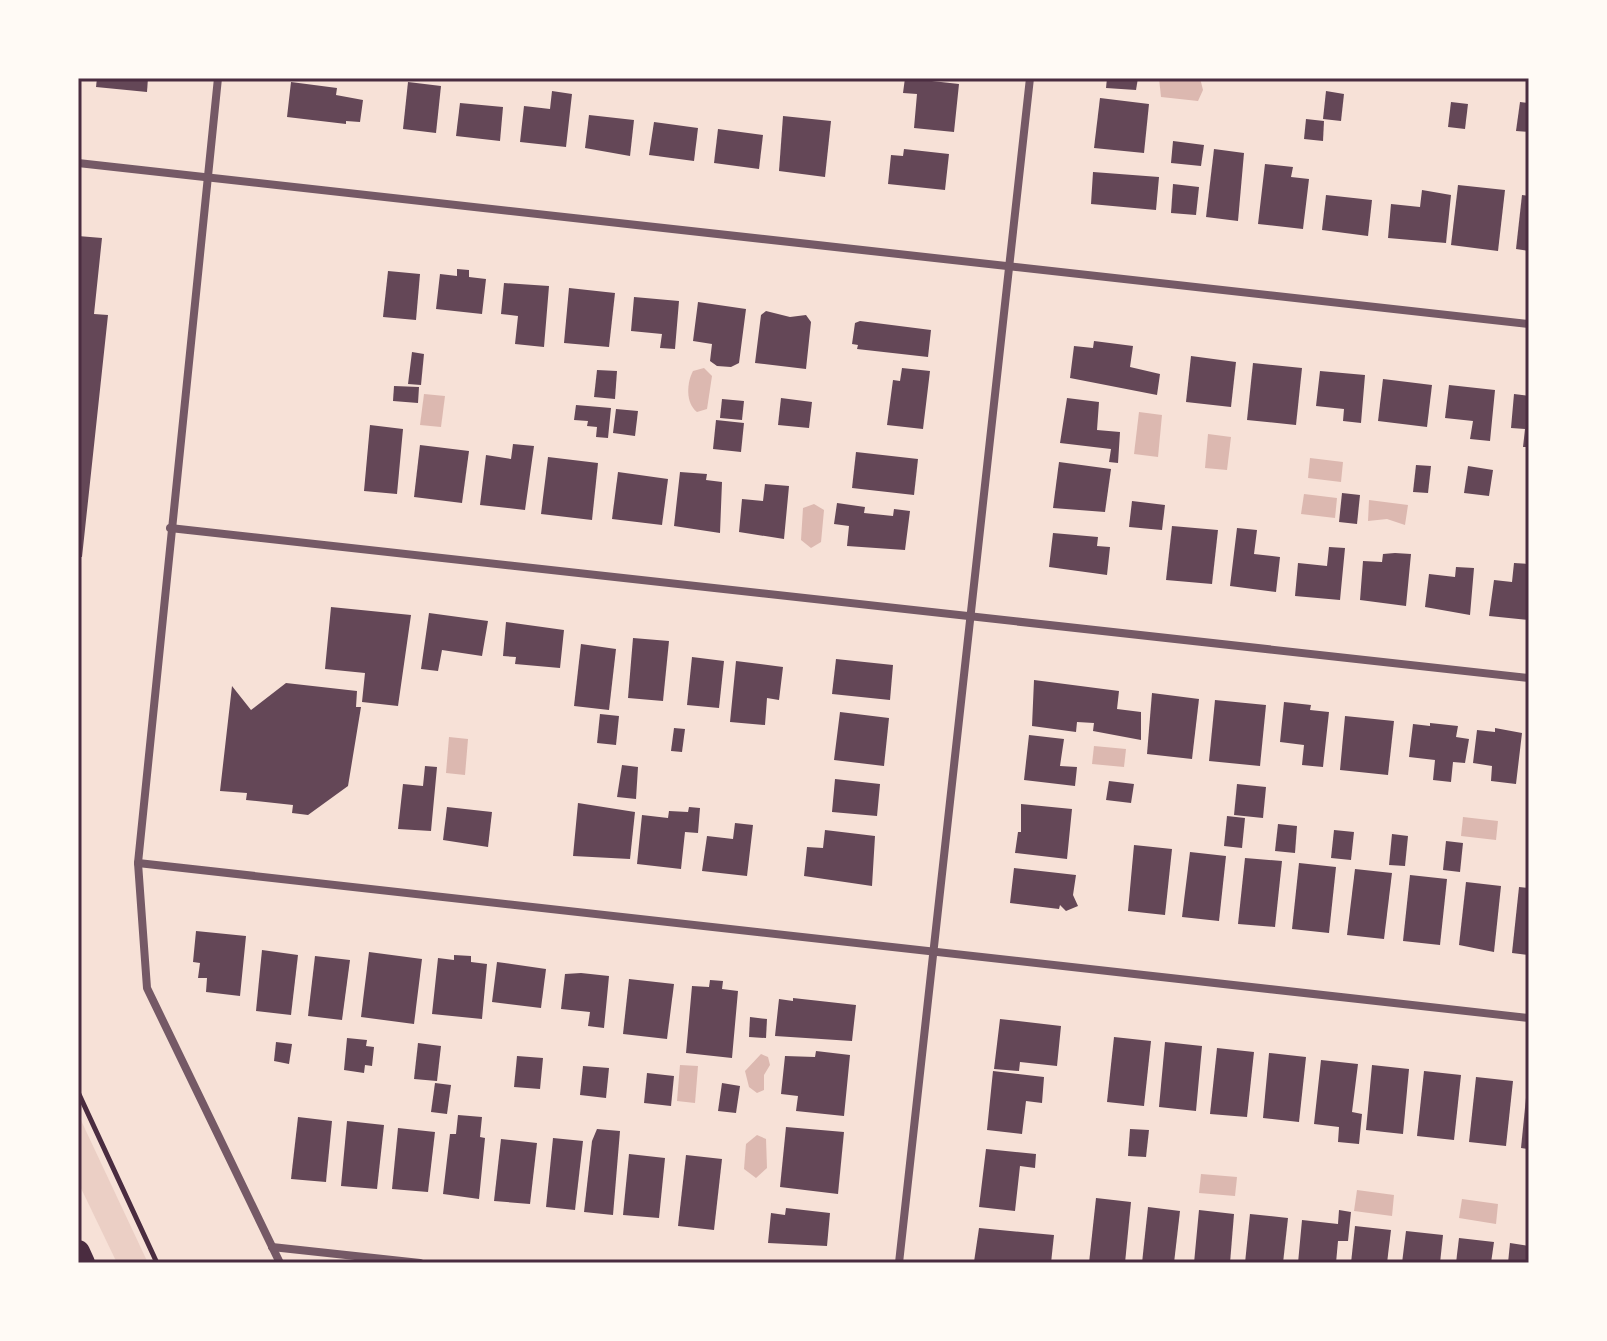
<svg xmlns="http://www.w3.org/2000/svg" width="1607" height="1341" font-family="'Fira Sans Condensed',sans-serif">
<rect width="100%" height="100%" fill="#f7e1d7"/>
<path fill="#ebcfc5" d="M78,1114L148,1263H117L78,1182Z"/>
<g fill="#dcb8b0">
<path d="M1159,78H1200L1203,90L1198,101L1161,97Z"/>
<path d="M704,368L712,376L707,409L697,412C685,403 687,382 693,371Z"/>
<path d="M424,394L445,396L441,427L420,425Z"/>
<path d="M1139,412L1162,415L1158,457L1134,454Z"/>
<path d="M1208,434L1231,437L1227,470L1205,468Z"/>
<path d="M1310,458L1343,462L1341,482L1308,478Z"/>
<path d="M1304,494L1337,498L1335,518L1301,514Z"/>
<path d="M1369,500L1408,505L1405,525L1387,519L1368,521Z"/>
<path d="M814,504L824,510L821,542L811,548L801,540L803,508Z"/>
<path d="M449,737L468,739L465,775L446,773Z"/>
<path d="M1094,746L1126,749L1124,767L1092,764Z"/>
<path d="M1463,817L1498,821L1496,840L1461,836Z"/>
<path d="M761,1054L768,1057L770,1065L764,1075V1090L757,1093L749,1087L745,1071Z"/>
<path d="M680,1065L698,1066L695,1103L677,1101Z"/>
<path d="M757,1135L766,1139L767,1168L756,1178L744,1169L746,1144Z"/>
<path d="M1201,1174L1237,1177L1235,1196L1199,1193Z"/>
<path d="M1357,1190L1394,1195L1392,1216L1354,1211Z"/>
<path d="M1462,1199L1498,1204L1496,1224L1459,1218Z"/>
</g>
<g fill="#644757">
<path d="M97,78H148L147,92L96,87Z"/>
<path d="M905,78L959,84L954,132L914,128L917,94L903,93Z"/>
<path d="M1107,78H1138L1136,90L1106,88Z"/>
<path d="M291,82L337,88L336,95L363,100L360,122L346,121V124L287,117Z"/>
<path d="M408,82L441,86L436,133L403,129Z"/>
<path d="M552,91L572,94L566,147L520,142L524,106L550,109Z"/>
<path d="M1326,91L1344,94L1341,121L1323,119Z"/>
<path d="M1100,98L1149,104L1144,153L1094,148Z"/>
<path d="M1451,102L1468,104L1465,129L1448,127Z"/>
<path d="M1520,102L1529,103V132L1516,131Z"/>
<path d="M460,103L503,107L500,141L456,136Z"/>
<path d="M589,115L634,120L630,156L585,148Z"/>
<path d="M783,116L831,121L825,177L779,171Z"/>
<path d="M1306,119L1324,121L1323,141L1304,139Z"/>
<path d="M654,122L698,128L694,161L649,155Z"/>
<path d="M718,129L763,135L759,169L714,163Z"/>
<path d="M1173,141L1204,145L1201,166L1171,163Z"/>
<path d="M904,149L949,154L945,190L888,184L891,155L903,156Z"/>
<path d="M1214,149L1244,153L1238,221L1206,217Z"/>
<path d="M1265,164L1293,167L1291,177L1309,179L1303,229L1258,224Z"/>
<path d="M1093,172L1159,177L1156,210L1091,204Z"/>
<path d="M1173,184L1199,187L1196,215L1171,213Z"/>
<path d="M1458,185L1505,190L1498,251L1451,245Z"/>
<path d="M1422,190L1451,195L1446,243L1388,238L1391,204L1420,207Z"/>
<path d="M1326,195L1372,200L1368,236L1322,230Z"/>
<path d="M1522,195L1529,196V251L1516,249Z"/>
<path d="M78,236L102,238L94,314L108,315L82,557H78Z"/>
<path d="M457,269L469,270V277L486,279L482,314L436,309L440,274L457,276Z"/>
<path d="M388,271L420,274L416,320L383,317Z"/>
<path d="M504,283L549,286L544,347L515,344L518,316L501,314Z"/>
<path d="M569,288L615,293L609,347L564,343Z"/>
<path d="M634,297L679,301L675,349L660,348L662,334L631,331Z"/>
<path d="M698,302L746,309L739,363L731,367L717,366L710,361L712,344L693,341Z"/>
<path d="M766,311L790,317L806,315L811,322L806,369L755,363L761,315Z"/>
<path d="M860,321L931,330L928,357L857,349L858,345L852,344L855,323Z"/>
<path d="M1094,341L1133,346L1130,367L1160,374L1157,395L1070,378L1074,346L1093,348Z"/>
<path d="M412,352L424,354L421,385L408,384Z"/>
<path d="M1191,356L1236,362L1231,407L1186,402Z"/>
<path d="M1253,363L1302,368L1296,425L1247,420Z"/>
<path d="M902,368L930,371L923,429L887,425L893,380L900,381Z"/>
<path d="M597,370L617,371L615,399L594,397Z"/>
<path d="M1320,371L1365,375L1361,423L1343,421L1344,409L1316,406Z"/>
<path d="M1383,379L1432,385L1427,427L1378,421Z"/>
<path d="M1449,385L1495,390L1490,441L1470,439L1473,421L1445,418Z"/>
<path d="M394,386L419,387L418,403L393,401Z"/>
<path d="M1514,394L1529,396V447H1523L1525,429L1511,428Z"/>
<path d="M781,398L812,402L809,428L778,425Z"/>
<path d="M1067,398L1099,402L1097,430L1120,432L1118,463L1109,462L1111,449L1060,443Z"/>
<path d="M722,399L744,401L742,420L720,418Z"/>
<path d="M576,405L611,408L608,438L596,437L597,427L587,426L588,421L574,420Z"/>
<path d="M616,409L638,411L635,436L613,433Z"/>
<path d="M716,420L744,423L741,452L713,449Z"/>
<path d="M370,425L403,429L397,494L364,491Z"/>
<path d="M513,444L534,446L525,510L480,505L486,455L511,459Z"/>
<path d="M420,445L469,451L462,503L414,497Z"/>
<path d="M856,452L918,459L914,495L852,488Z"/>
<path d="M548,457L598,463L592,520L541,514Z"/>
<path d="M1059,462L1111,469L1105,512L1053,508Z"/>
<path d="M1416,465L1431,466L1428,493L1413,492Z"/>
<path d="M1468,466L1493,470L1489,496L1464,493Z"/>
<path d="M618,472L668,479L662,525L612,519Z"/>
<path d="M680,472L707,474L706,480L722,482L720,533L674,526Z"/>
<path d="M765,484L789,486L784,539L739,532L742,499L763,501Z"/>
<path d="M1342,493L1360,495L1357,524L1339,522Z"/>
<path d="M1132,501L1165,505L1162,530L1129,527Z"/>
<path d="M837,503L865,507L864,513L893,516L894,509L910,511L905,550L847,546L849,526L834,524Z"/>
<path d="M1172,526L1218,530L1212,584L1166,580Z"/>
<path d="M1237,528L1257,530L1254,554L1280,557L1276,592L1230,586Z"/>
<path d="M1053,533L1098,537L1097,546L1110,547L1107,575L1049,567Z"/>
<path d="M1329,547L1345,548L1340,600L1295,596L1298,563L1327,566Z"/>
<path d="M1395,553L1411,554L1406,606L1360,600L1363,561L1382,562L1383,554Z"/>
<path d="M1514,563L1529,564V620L1489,616L1494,580L1512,582Z"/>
<path d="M1456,567L1474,568L1470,615L1425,607L1429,574L1455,577Z"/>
<path d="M331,607L411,615L398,706L362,702L365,673L325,669Z"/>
<path d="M429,613L488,621L482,656L442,650L438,671L421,669Z"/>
<path d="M506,622L564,630L560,668L515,664L516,657L503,656Z"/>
<path d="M633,638L669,641L663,701L628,698Z"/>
<path d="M581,644L616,649L609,710L574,706Z"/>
<path d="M692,657L724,661L719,708L687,705Z"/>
<path d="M836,659L893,665L890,700L832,694Z"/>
<path d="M736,661L783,667L779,700L767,698L765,725L730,722Z"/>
<path d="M1034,680L1119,691L1117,709L1141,712V740L1093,731L1094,723L1077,722L1076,732L1032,726Z"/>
<path d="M286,683L357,691L356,707H361L348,786L308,815L292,813L293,805L246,800L247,793L220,791L232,686L251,710Z"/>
<path d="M1152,693L1199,699L1192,759L1147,754Z"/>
<path d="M1215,700L1266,705L1260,766L1209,761Z"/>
<path d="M1284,702L1311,705L1310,710L1329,712L1323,767L1302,765L1304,745L1280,742Z"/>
<path d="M840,712L889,718L884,766L834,760Z"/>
<path d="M600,714L619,716L616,745L597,743Z"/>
<path d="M1345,716L1394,721L1388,775L1340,770Z"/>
<path d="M1430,723L1458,726L1456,737L1469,739L1465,763L1453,762L1451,782L1433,780L1435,760L1409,757L1413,724L1430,726Z"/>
<path d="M674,728L685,729L682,752L671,751Z"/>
<path d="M1495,728L1522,733L1516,784L1491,781L1492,766L1473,763L1477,730L1495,732Z"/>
<path d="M1029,735L1064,739L1060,766L1077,767L1075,786L1024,780Z"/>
<path d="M622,765L638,767L636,799L617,797Z"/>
<path d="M425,766L437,767L431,831L398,829L403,784L423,786Z"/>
<path d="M835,779L880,784L877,816L832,812Z"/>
<path d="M1109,781L1134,784L1131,803L1106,800Z"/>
<path d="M1237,784L1266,787L1263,818L1234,815Z"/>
<path d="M578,803L635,812L630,859L573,856Z"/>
<path d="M1021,804L1072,809L1067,859L1015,853L1018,832H1021Z"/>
<path d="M447,807L492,812L488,847L443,840Z"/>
<path d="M689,807L700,808L698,833L685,832L681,869L637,864L642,815L668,818L669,811L688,812Z"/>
<path d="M1227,816L1245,818L1242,848L1224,846Z"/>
<path d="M735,823L753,825L747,876L702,871L707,836L733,839Z"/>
<path d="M1278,824L1297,826L1295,853L1275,851Z"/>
<path d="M825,830L875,836L872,886L804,876L807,847L823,848Z"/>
<path d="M1334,830L1354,832L1351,860L1331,858Z"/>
<path d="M1392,834L1408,836L1405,866L1389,865Z"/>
<path d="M1446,841L1463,843L1460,872L1443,870Z"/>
<path d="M1134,845L1172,849L1165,915L1128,911Z"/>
<path d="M1190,852L1226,856L1219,921L1182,917Z"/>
<path d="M1245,858L1282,861L1275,927L1238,924Z"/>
<path d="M1299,863L1336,867L1329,933L1292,929Z"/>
<path d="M1014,868L1076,875L1073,895L1078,906L1066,911L1060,905L1059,909L1010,903Z"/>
<path d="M1355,869L1392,873L1384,939L1347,935Z"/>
<path d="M1410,875L1447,879L1440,945L1403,941Z"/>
<path d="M1466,882L1501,886L1494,952L1459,945Z"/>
<path d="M1519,887L1529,888V955L1512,953Z"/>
<path d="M196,931L246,936L240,996L206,992L207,978H198L200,963L193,962Z"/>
<path d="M262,950L298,955L291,1015L256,1011Z"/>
<path d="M369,952L422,959L414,1024L361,1017Z"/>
<path d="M454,955L471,956V962L487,964L482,1019L432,1014L438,958L454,960Z"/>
<path d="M315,956L350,960L342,1020L308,1016Z"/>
<path d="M497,962L546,969L541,1008L492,1002Z"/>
<path d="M581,973L609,976L604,1028L588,1026L590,1012L561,1009L565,974Z"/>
<path d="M629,979L674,984L667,1039L623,1034Z"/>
<path d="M710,980L723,981L722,989L738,991L732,1058L686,1053L692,986L709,987Z"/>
<path d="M793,998L856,1005L852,1041L775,1036L779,999L793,1001Z"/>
<path d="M750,1017L767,1019L766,1038L749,1037Z"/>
<path d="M1000,1019L1061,1026L1057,1066L1020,1062L1019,1071L994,1069Z"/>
<path d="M1114,1037L1151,1041L1144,1106L1107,1102Z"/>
<path d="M347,1038L367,1040L366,1046L374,1047L372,1066L365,1065L364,1073L344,1070Z"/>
<path d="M276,1042L292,1044L289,1064L274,1061Z"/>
<path d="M1165,1042L1202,1046L1196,1111L1159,1107Z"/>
<path d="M418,1043L441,1046L437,1081L414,1079Z"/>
<path d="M1217,1048L1254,1052L1247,1117L1210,1114Z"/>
<path d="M816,1051L850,1055L844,1116L796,1111L798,1096L781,1094L785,1056L815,1057Z"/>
<path d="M1269,1053L1306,1057L1299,1122L1263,1118Z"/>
<path d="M517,1056L543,1058L540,1089L514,1087Z"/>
<path d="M1321,1060L1358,1064L1352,1112L1362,1114L1359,1144L1338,1142L1339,1127L1314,1124Z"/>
<path d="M1372,1065L1409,1069L1403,1134L1366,1130Z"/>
<path d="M583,1066L609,1068L606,1098L580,1095Z"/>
<path d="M993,1071L1044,1077L1042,1103L1026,1101L1022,1134L987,1130Z"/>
<path d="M1424,1071L1461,1075L1454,1140L1417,1136Z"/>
<path d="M647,1073L674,1076L671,1106L644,1103Z"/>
<path d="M1476,1077L1513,1081L1506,1146L1469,1142Z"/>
<path d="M435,1083L451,1085L447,1114L431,1112Z"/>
<path d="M722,1083L740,1086L736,1113L718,1111Z"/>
<path d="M1527,1088H1529V1149L1521,1148Z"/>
<path d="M458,1115L482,1117L480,1137L485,1138L479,1199L443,1194L450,1134H456Z"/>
<path d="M298,1117L332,1121L326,1182L291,1179Z"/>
<path d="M347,1121L384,1125L377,1189L341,1186Z"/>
<path d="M786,1127L844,1132L838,1194L780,1187Z"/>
<path d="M398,1128L435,1132L428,1192L392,1189Z"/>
<path d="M597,1129L620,1131L613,1215L584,1212L592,1141Z"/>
<path d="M1130,1129L1149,1130L1146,1157L1128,1156Z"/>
<path d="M553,1138L583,1141L575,1210L546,1207Z"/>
<path d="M501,1139L537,1143L530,1204L494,1201Z"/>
<path d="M986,1149L1036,1154L1035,1168L1020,1166L1015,1211L979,1207Z"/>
<path d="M629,1154L665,1158L659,1218L623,1215Z"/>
<path d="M686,1155L722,1159L714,1230L678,1226Z"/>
<path d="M1096,1198L1131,1202L1125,1263H1089Z"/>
<path d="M1148,1207L1180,1211L1174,1263H1142Z"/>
<path d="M786,1208L830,1213L827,1246L768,1243L771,1213L785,1215Z"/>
<path d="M1199,1210L1234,1214L1230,1263H1194Z"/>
<path d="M1339,1210L1351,1212L1348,1241H1338L1336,1263H1298L1302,1220L1338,1224Z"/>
<path d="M1250,1214L1288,1218L1283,1263H1245Z"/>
<path d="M1355,1226L1391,1230L1387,1263H1351Z"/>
<path d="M979,1228L1054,1235L1051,1263L974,1262Z"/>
<path d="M1406,1231L1443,1235L1440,1263H1402Z"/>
<path d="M1459,1238L1494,1242L1491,1263H1456Z"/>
<path d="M1510,1243L1529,1246V1263H1508Z"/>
</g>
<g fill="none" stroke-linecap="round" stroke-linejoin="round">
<path stroke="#4a2c40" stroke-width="5" d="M78,1092L157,1263"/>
<g stroke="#755966" stroke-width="8">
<path d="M218,78L138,863L147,988L280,1263"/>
<path d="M78,163L1529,324"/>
<path d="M170,528L1529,678"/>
<path d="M138,863L1529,1018"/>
<path d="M272,1247L420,1263"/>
<path d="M899,1263L1030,78"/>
</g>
<path stroke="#4a2c40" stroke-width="24" d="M78,1252L83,1263"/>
</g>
<rect width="1607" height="1341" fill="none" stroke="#fffaf5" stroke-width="160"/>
<rect x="80" y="80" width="1447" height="1181" fill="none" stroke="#4a2c40" stroke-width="3"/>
</svg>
